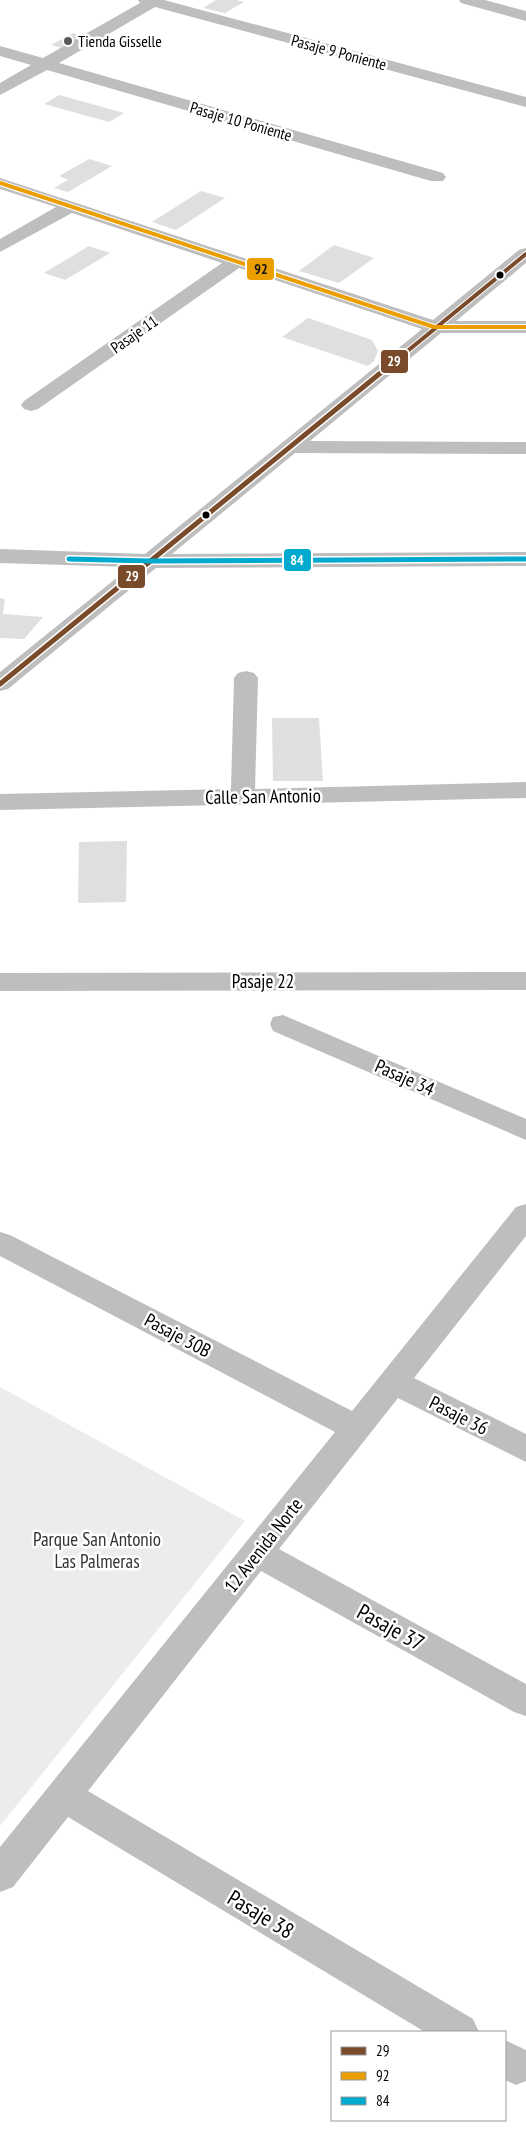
<svg xmlns="http://www.w3.org/2000/svg" width="526" height="2141" font-family="'PT Sans Narrow',sans-serif">
<rect width="100%" height="100%" fill="#fff"/>
<path fill="#ececec" d="M0,1387L245,1521L0,1826Z"/>
<g fill="#dfdfdf">
<path d="M216,0H236L244,2L225,13L203,8Z"/>
<path d="M73,33L84,36L63,48L51,45Z"/>
<path d="M59,95L124,113L109,122L44,104Z"/>
<path d="M89,159L112,166L68,192L54,188L68,180L59,176Z"/>
<path d="M201,191L225,198L176,230L152,222Z"/>
<path d="M334,245L374,258L339,283L299,271Z"/>
<path d="M89,246L110,253L65,280L44,273Z"/>
<path d="M308,318L372,340L378,351L374,361L368,366L282,337Z"/>
<path d="M0,598L5,599L3,614L43,617L24,639L0,638Z"/>
<path d="M272,718H319L323,781H273Z"/>
<path d="M127,841L126,902L78,903L79,842Z"/>
</g>
<g fill="none" stroke-linecap="round" stroke-linejoin="round">
<g fill="#bebebe" fill-rule="evenodd">
<path d="M138,0H164L526,97V107L155,7L59,63L443,173L446,177L443,181H431L47,70L0,95V83L31,65L0,56V46L43,58L140,3Z"/>
<path d="M459,0H485L526,11V21L461,3Z"/>
<path d="M0,178L433,320L519,250L526,248V263L456,321H526V333H441L310,441L526,442V454L295,453L172,554L526,552V566L156,568L8,689L0,691V672L130,567L0,563V549L145,554L422,329L239,268L38,409L31,411L24,409L21,405L24,401L222,263L72,213L0,252V239L56,207L0,189Z"/>
<path d="M246,671L254,673L258,678L255,789L526,782V798L0,810V794L231,789L234,678L238,673Z"/>
<path d="M526,972V990L0,991V973Z"/>
<path d="M283,1015L526,1119V1140L273,1031L270,1024L273,1017Z"/>
<path d="M526,1204V1236L414,1378L526,1434V1462L398,1398L279,1549L526,1684V1716L514,1712L261,1571L88,1791L473,2019L479,2032H425L68,1817L13,1887L0,1892V1847L335,1432L0,1256V1232L10,1235L352,1411L516,1207Z"/>
<path d="M505,2040L526,2050V2081L516,2085L505,2080Z"/>
</g>
<g stroke="#fff" stroke-width="6">
<path id="bus-1-far1" d="M388,367L526,254"/>
</g>
<g stroke="#fff" stroke-width="8">
<path id="bus-1" d="M0,684L389,366"/>
</g>
<g stroke="#fff" stroke-width="6">
<path id="bus-2" d="M0,183L434,327H526"/>
</g>
<g stroke="#fff" stroke-width="8">
<path id="bus-3" d="M69,559L150,561L526,559"/>
</g>
<use href="#bus-1-far1" stroke="#7a4b2a" stroke-width="4"/>
<use href="#bus-1" stroke="#7a4b2a" stroke-width="5"/>
<use href="#bus-2" stroke="#eb9e00" stroke-width="4"/>
<use href="#bus-3" stroke="#00a9ce" stroke-width="5"/>
</g>
<circle fill="#595959" stroke="#fff" stroke-width="2" cx="68" cy="41" r="5"/>
<g fill="#000" stroke="#fff" stroke-width="2">
<circle cx="500" cy="275" r="4.5"/>
<circle cx="206" cy="515" r="4.5"/>
</g>
<g text-anchor="middle" stroke-width="5" stroke-linejoin="round" paint-order="stroke">
<g font-size="16" fill="#000" stroke="#fff" text-anchor="start">
<text x="78" y="47">Tienda Gisselle</text>
</g>
<g font-size="16" fill="#000" stroke="#fff">
<text transform="translate(339 52) rotate(15)" y="6">Pasaje 9 Poniente</text>
<text transform="translate(241 121) rotate(16)" y="6">Pasaje 10 Poniente</text>
<text transform="translate(134 334) rotate(-35)" y="6">Pasaje 11</text>
</g>
<g font-size="19" fill="#000" stroke="#fff">
<text transform="translate(263 796) rotate(-1)" y="7">Calle San Antonio</text>
<text x="263" y="988">Pasaje 22</text>
<text transform="translate(405 1077) rotate(24)" y="7">Pasaje 34</text>
<text transform="translate(178 1335) rotate(28)" y="7">Pasaje 30B</text>
<text transform="translate(459 1415) rotate(27)" y="7">Pasaje 36</text>
<text transform="translate(263 1545) rotate(-52)" y="7">12 Avenida Norte</text>
</g>
<g font-size="19" fill="#333" stroke="#fff">
<text x="97" y="1546">Parque San Antonio<tspan x="97" dy="22">Las Palmeras</tspan></text>
</g>
<g font-size="22" fill="#000" stroke="#fff">
<text transform="translate(391 1627) rotate(29)" y="8">Pasaje 37</text>
<text transform="translate(261 1914) rotate(31)" y="8">Pasaje 38</text>
</g>
</g>
<g stroke="#fff" stroke-width="2">
<rect x="246" y="257" width="29" height="24" rx="5" fill="#eb9e00"/>
<rect x="380" y="349" width="29" height="25" rx="5" fill="#7a4b2a"/>
<rect x="283" y="548" width="29" height="24" rx="5" fill="#00a9ce"/>
<rect x="117" y="564" width="29" height="25" rx="5" fill="#7a4b2a"/>
</g>
<g font-size="14" text-anchor="middle" font-weight="bold" fill="#fff">
<text x="394" y="366">29</text>
<text x="297" y="565">84</text>
<text x="132" y="581">29</text>
</g>
<g font-size="14" text-anchor="middle" font-weight="bold" fill="#111">
<text x="261" y="274">92</text>
</g>
<rect x="331" y="2031" width="175" height="90" fill="#ffffff" stroke="#999999"/>
<rect x="341" y="2047" width="25" height="8" fill="#7a4b2a" stroke="#999999"/>
<text x="376" y="2056" font-size="15" fill="#000000">29</text>
<rect x="341" y="2072" width="25" height="8" fill="#eb9e00" stroke="#999999"/>
<text x="376" y="2081" font-size="15" fill="#000000">92</text>
<rect x="341" y="2097" width="25" height="8" fill="#00a9ce" stroke="#999999"/>
<text x="376" y="2106" font-size="15" fill="#000000">84</text>
</svg>
